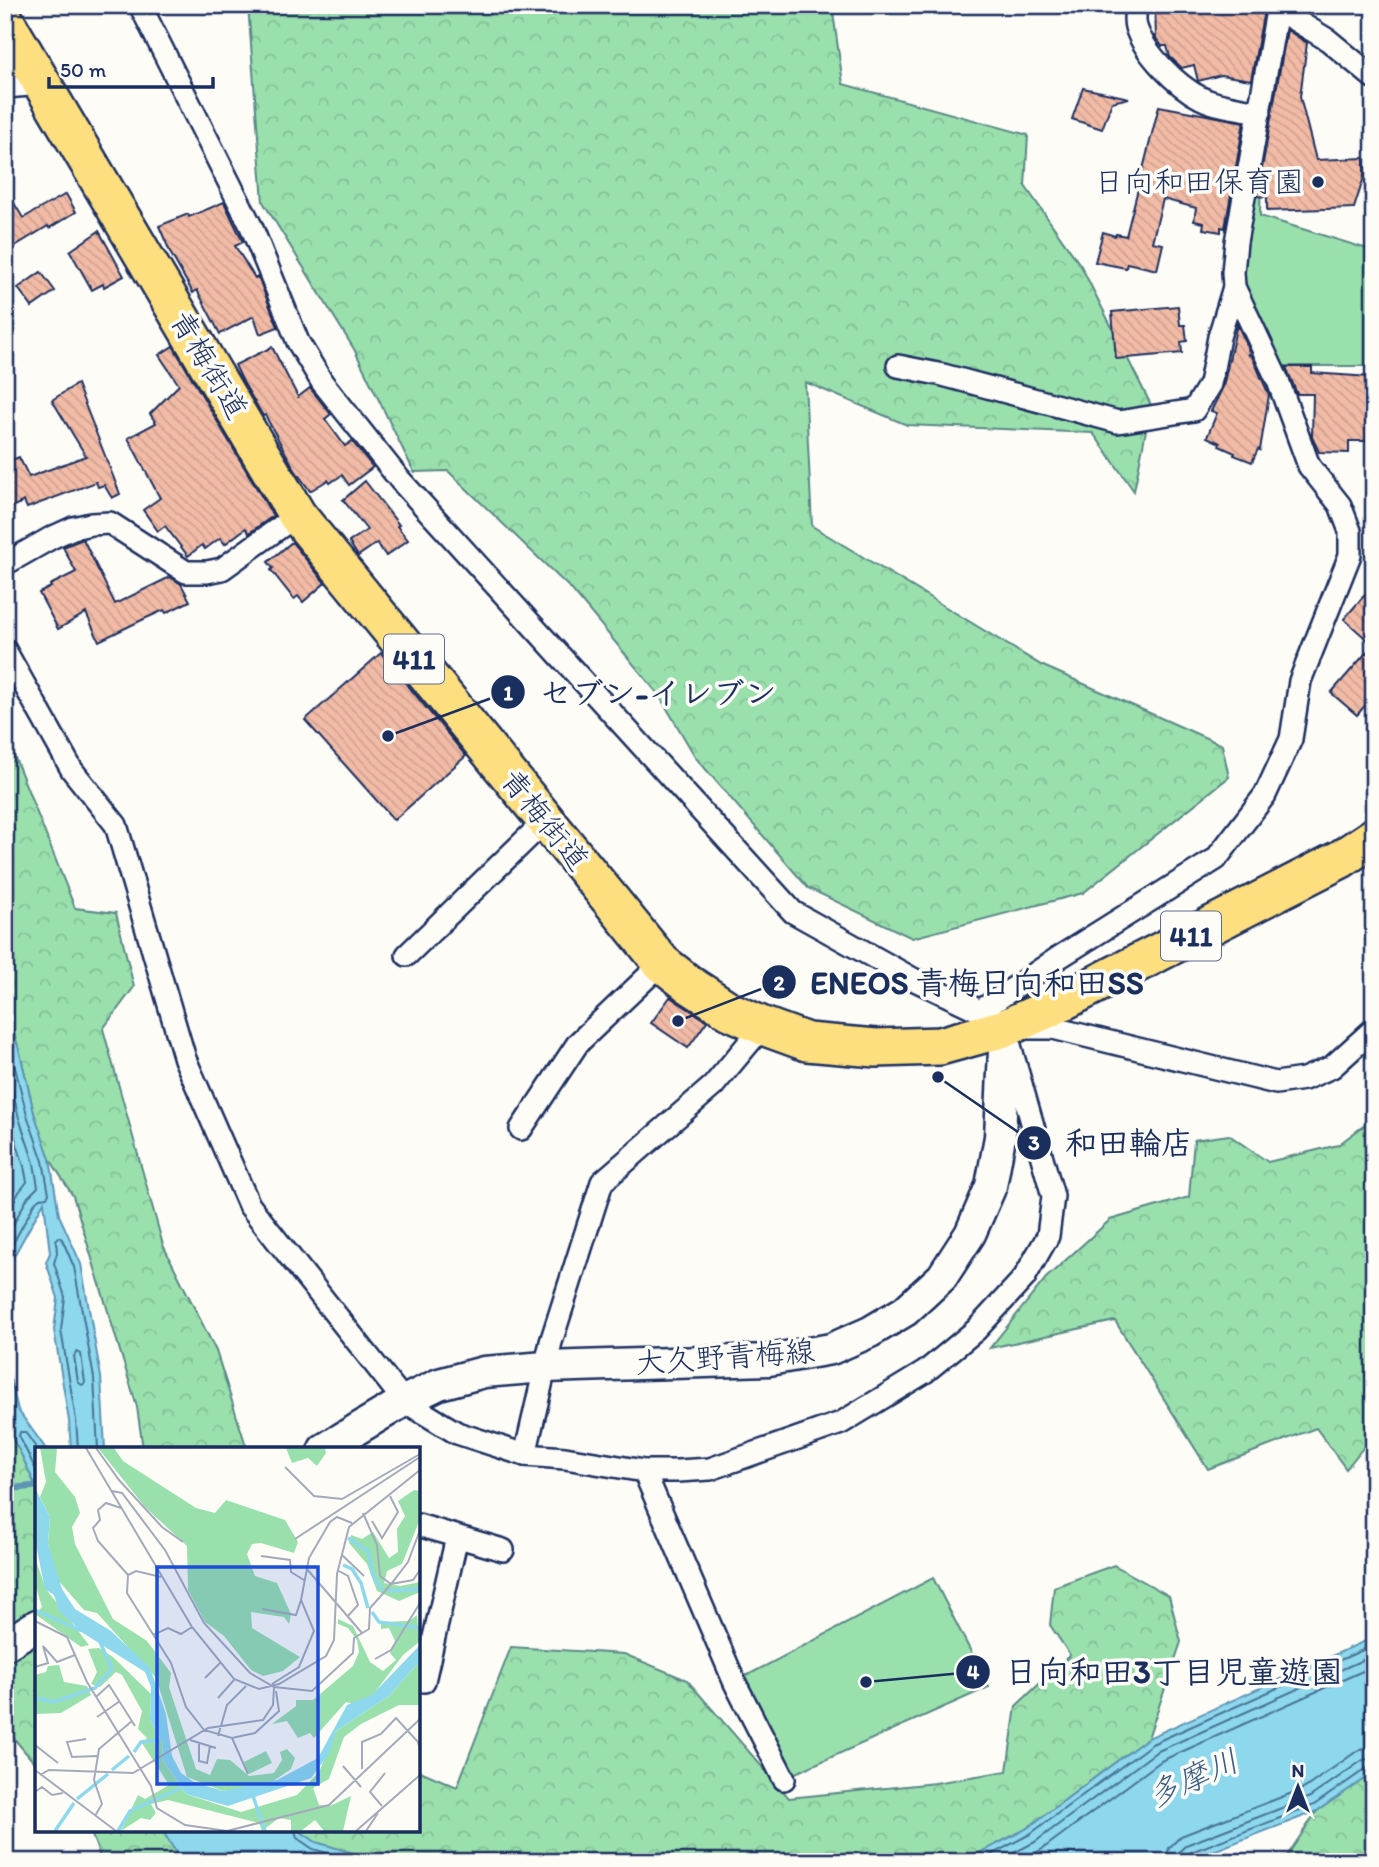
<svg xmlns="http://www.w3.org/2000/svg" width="1379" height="1867" font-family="Itim,'Klee One',sans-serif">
<defs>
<pattern id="forest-crowns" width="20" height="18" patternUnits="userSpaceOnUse" patternTransform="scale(1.75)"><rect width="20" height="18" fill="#9ae0ad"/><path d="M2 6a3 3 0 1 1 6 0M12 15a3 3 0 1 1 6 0" fill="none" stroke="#84c097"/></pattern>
<pattern id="building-back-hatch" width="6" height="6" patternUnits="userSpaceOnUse" patternTransform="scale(1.75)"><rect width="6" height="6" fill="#f2bba6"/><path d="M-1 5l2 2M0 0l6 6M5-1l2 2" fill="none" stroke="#cfa191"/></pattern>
</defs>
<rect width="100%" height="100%" fill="#fdfcf7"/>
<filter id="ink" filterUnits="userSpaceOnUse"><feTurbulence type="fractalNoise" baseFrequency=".0143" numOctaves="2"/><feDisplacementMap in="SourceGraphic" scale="14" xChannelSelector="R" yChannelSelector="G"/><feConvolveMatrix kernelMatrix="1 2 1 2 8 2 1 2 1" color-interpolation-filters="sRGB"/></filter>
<g filter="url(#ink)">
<g fill="url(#forest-crowns)" stroke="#5a8886" stroke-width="2">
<path d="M248,5H832L843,84L1028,135L1025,186L1081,266L1151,405L1134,491L1093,433L907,425L805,382L812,526L1041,665L1222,745L1229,777L1083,893L912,938L808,888L696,758L659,695L572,590L448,471L414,472L354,349L263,202Z"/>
<path d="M5,733L75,908L116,913L134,987L103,1029L163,1245L216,1351L247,1449H143L137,1407L73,1196L50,1159L34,1113L20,1053L5,1004Z"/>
<path d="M1374,1118V1434L1346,1469L1316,1428L1208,1469L1115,1321L990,1348L1046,1278L1110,1220L1189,1197L1194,1140L1229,1135L1268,1162L1338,1145Z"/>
<path d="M5,1425L21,1453L37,1489V1766L5,1728Z"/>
<path d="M1114,1565L1169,1596L1181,1642L1148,1738L1026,1829L962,1862H383L315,1842L298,1830H418V1770L457,1787L511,1647L624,1654L687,1680L789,1798L935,1783L1007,1771L1016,1706L1070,1655L1050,1625L1054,1587Z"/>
<path d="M1374,1772V1862H1283L1317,1811Z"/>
<path d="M90,1830H162L182,1862H102Z"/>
</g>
<g fill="#9ae0ad" stroke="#5a8886" stroke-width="2">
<path d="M1257,163L1261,164L1260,216L1374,251V366H1278L1239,281Z"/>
<path d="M933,1578L989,1687L789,1776L744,1677Z"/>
</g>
<g fill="#8dd8ed" stroke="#5f94b4" stroke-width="2">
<path d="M5,1004L20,1053L34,1113L50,1159L59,1215L81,1264L101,1377L105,1449H71L69,1421L54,1330L58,1298L46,1262L50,1253L44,1202L5,1272Z"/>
<path d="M5,1357L18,1410L46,1449H37V1489L21,1454L5,1425Z"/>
<path d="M1374,1637V1772L1317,1811L1185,1862H962L1026,1829L1148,1738Z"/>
<path d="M162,1830H298L316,1842L383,1862H182Z"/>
</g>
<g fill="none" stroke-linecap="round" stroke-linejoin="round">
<g stroke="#497397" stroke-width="2">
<path d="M5,1028L27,1115L43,1161L49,1194L47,1197L40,1198L36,1201L5,1258"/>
<path d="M5,1060L19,1118L34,1163L38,1187L28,1197L5,1239"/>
<path d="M5,1107L24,1166L27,1182L19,1192L5,1217"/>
<path d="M77,1352L81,1354L85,1383L82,1385L78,1382L74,1356Z"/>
<path d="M78,1449L76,1420L61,1330L65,1297L54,1263L57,1253L56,1240L59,1237L62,1239L74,1267L94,1378L98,1449"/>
<path d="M37,1472L19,1436L20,1432H25L37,1449"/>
<path d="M295,1830L297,1838L313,1849L358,1862"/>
<path d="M978,1862L1030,1834L1152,1744L1374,1645"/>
<path d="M996,1862L1035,1842L1156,1752L1374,1655"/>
<path d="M1019,1862L1041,1850L1161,1761L1374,1666"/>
<path d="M1166,1862L1169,1848L1181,1836L1305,1788L1357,1751L1365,1748L1374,1747"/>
<path d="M1177,1862L1179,1852L1186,1845L1310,1797L1363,1760L1374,1758"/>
<path d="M1186,1862V1856L1191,1852L1314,1805L1367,1768L1374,1766"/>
</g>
<path stroke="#5f94b4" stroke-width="7" d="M5,1489L37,1486"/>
</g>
<g fill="url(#building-back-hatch)" stroke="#1b2f5e" stroke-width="2">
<path d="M1155,5H1265L1251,80L1221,75L1198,81L1194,65L1182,68L1170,57L1167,46H1162L1156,38Z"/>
<path d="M1287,30L1307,43L1300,97L1316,160L1364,158V177L1354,208L1267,211V197L1257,196Z"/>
<path d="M1083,88L1129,98L1112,102L1102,129L1072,119Z"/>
<path d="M1159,106L1244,122L1225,228L1221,227V232L1203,229L1204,223L1194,221L1196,208L1163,199L1152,242L1163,244L1157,270L1127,263L1126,268L1095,262L1103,232L1115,236L1116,234L1126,236Z"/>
<path d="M5,188L23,218L66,194L76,212L49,228L48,226L5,252Z"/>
<path d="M224,202L243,242L235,246L255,278L258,277L278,327L260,334L254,316L220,334L197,290L193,293L171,254L159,226L188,214L189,217Z"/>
<path d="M99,231L124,276L104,287L103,284L92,290L70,251Z"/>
<path d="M41,272L55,291L32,307L18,288Z"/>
<path d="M1178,306L1180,325H1185L1187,341L1181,342L1182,353L1116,359L1112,312Z"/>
<path d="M1237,324L1248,347L1249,355L1251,354L1269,395L1260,450L1258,449L1252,462L1234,455L1235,453L1219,446L1220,443L1207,437L1217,413L1211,411L1223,387Z"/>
<path d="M173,346L273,516L249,533L246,528L225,544L220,538L205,549L202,545L188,556L165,526L158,531L143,510L160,498L128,438L156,423L150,414L179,385L159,355Z"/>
<path d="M272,347L298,397L310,388L331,414L325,419L345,446L352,441L373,467L349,485L342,475L330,483L328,480L310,491L295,470L265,415L263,416L243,382L235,365Z"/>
<path d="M1286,367H1312V373L1370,377L1368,417H1374V441H1349V453L1319,452L1312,437L1313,394H1297Z"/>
<path d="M77,384L120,494L112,498L104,485L98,487L96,482L27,508L24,501L5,511V463L19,457L29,477L86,456L52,400Z"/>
<path d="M365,481L399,525L397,526L408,540L386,556L377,543L358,556L349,542L367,530L343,500Z"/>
<path d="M83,539L115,604L170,577L181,584L190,601L166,613L164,610L144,619L99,641L86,613L58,629L39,593L51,587L50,585L76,572L63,547Z"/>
<path d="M292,542L325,583L303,602L298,596L294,599L271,570L273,568L268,562Z"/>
<path d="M1374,584V695L1357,715L1331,693L1373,645L1344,619Z"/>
<path d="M381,653L466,756L394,820L305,720Z"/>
<path d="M670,997L707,1021L688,1048L651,1023Z"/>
</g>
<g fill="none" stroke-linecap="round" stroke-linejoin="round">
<g stroke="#1b2f5e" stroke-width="26">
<g id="street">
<path d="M1136,5C1135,13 1134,20 1136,27C1144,53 1177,86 1201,98C1219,107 1241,108 1260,112"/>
<path d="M1277,9L1328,40L1374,78"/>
<path d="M5,87L43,84"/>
<path d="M898,366L943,375L1118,422L1194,410L1210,384L1219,337L1234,287"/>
<path d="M5,564L51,538L73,528L91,524L110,523L186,572H207L222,569L297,515"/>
<path d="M5,650L72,770L116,825L185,1059L249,1205L404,1401L457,1433L525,1455L565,1458L644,1471H678L710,1469L841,1423L925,1372L976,1330L1024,1278L1048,1236L1053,1196L1005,1028L980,1011L913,979L793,912L400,480L322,382L298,342L251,226L140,5"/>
<path d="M407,955L545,821"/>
<path d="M980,1011L1058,958L1216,859L1265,795L1291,739L1300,681L1350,555V531L1340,505L1309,466L1278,381L1234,287L1233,272L1236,242L1278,5"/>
<path d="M1025,1028H1053L1276,1083L1304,1079L1332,1067L1374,1029"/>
<path d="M521,1129L578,1043L662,963"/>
<path d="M525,1455L551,1342L602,1182L713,1086L763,1026"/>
<path d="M644,1471L735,1683L784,1779"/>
<path d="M418,1525L503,1550"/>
<path d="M418,1679L424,1681L457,1537"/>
</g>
</g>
<g stroke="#1b2f5e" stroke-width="35">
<g id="secondary">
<path d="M324,1449L404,1401L439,1384L484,1372L545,1367L769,1360L831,1349L870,1332L905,1311L942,1277L970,1234L991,1186L1000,1137L1005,1028"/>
<path d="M5,1645L37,1625"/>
</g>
</g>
<g stroke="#1b2f5e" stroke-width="42">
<path id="highway" d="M5,21L297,515L662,963L690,985L730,1011L763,1026L807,1042L876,1048L940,1046L1005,1028L1050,1008L1341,859L1374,837"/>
</g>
<use href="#street" stroke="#fdfcf7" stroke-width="21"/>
<use href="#secondary" stroke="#fdfcf7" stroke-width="30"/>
<use href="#highway" stroke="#fedf80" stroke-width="37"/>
</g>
</g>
<circle fill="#1b2f5e" stroke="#fdfcf7" stroke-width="2.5" cx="1318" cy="182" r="7"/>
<g text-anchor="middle" stroke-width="7" stroke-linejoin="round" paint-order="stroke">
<g fill="#fdfcf7" stroke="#5f6c8c" stroke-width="2">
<rect x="384" y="634.5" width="60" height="49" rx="5"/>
<rect x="1161" y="911.5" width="60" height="49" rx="5"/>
</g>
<g font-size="28" font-weight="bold" fill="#1b2f5e">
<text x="414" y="669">411</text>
<text x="1191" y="946">411</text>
</g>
<g font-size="30" fill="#1b2f5e" stroke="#fdfcf7" text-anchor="end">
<text x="1304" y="192">日向和田保育園</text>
</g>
<g font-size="30" fill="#1b2f5e" stroke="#fdfcf7">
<text transform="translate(209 365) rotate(59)" y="10">青梅街道</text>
<text transform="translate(545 820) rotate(51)" y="10">青梅街道</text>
<text transform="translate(725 1357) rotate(-4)" y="10">大久野青梅線</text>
</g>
<g font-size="32" font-style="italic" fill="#385982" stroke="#fdfcf7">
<text transform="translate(1193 1778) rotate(-24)" y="11">多摩川</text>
</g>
</g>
<g transform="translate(35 1447)">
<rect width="385" height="385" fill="#fdfcf7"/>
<path d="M5,1H22L20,25L40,50L45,66L37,80L40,97L78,172L112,194L136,226L134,240L161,322L175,328L182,312L195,313L214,329L239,326L247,313L245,305L252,302L260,311L256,322L234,337L188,344L152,330L121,231L62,166L49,163L22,132L13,97L15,70L5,50L11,35ZM63,1H79L88,14L161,61L180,66L191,53L250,73L263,95L259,106L226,96L217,97L212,107L220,129L242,136L256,167L254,177L249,170L216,165L217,181L265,210L248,224L228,229L216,223L189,189L170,175L153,143L152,99L110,60ZM251,1H290L291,6L282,19L273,11L257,16ZM379,43L385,44V72L367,117L352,124L349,136L365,139L385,135V145L364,154L342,144L332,117L314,96L316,88L327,92L338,85L354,111L363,105L362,82L370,69L363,54ZM0,111L11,142L54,198L46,200L0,167L7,160L0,137ZM382,168L384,195L368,208L338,248L321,258L311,255L279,291L275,286L263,291L252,274L237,277L261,259V253H278L318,219L324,205L322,193L313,181L303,177V172L318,179L335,215L348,224L361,213L355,206L360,194L354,181L346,182V175L374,174ZM64,201L78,210L116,247L115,273L128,296L127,312L151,347L206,365L262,348L284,325L301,284L354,249L385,214V258H364L326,277L309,290L294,332L278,341L284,358L295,359L316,349L308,384H289L280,373L266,384H256V373L244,371L227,384L224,376L133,353L116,357L121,366L115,373L106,371L86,384L103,348L110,352L134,338L107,296L112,291L103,282L107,264L87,228L81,225L65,240L56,237L62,225L53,202ZM24,218L29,235L52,239L56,248L26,266L0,267V228L11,225L13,219Z" fill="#9ae0ad"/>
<path d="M231,304L237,316L214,327L209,315Z" fill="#9ae0ad"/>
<path d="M0,41L15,70L13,97L27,142L40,162L76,184L115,221L131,267L137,309L146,326L159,335L188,344L242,333L283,311L312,258L337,248L385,198V214L354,249L301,284L294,307L276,331L193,359L151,347L127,312L128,296L115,273L116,240L110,225L48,186L24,164L19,148L10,142L0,93Z" fill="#8dd8ed"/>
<path fill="none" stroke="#8dd8ed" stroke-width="3.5" d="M313,91L333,104L338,128L347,143M308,118L317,122L326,136L333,161M353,144L385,142M0,163L47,184M337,165L344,175L385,181M0,251L19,255L60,241L77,222L65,195M99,305L106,295L126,293M77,323L94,309M218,349L230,384M42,352L73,327M20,384L39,356M83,384L95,364L146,341"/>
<path fill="none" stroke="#a3aaba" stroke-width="2" d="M51,1L157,180L199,232L224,242L244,237L291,209L299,193L302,127L314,80L385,23M61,1L84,33L127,80L148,95M250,20L279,49L307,52L385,7M77,44L87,46L130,103L169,176L215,226L239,240L277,244L318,206L319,191L334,182L335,161L345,150L356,137L378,133L385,123M86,61L71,56L63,63L65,73L58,81L63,94L93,128M328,66L342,98L345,129L356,137L373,115L385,83M337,74L347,91L363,65L355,49M260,92L385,10M307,108L329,129M226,109L255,113L256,125L269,133M271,121L327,186M304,124L313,129L323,158L312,170M126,130L101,124L93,128L92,146L136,216L151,260L169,283L197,291L220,286L244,264L241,244M227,162L261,168L266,153M0,174L32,190L52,235L116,339L122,361L150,378L192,384L294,358L385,272M118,188L133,181L146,187L157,180M340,212L356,203L385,156M0,220L13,216L8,199L22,215L40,208M170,231L186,215M237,237L264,220L279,184L266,153L274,111L295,75L302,70L317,76M61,250L74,238L100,279M183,251L199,233M62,270L85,254M183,289L192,258L211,239M197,291L213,327M51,292L32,295L37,310L62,309M155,293L181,301M164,296V314L172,316L175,299M0,298L23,316M308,319L326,340M327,322V295L346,287L361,271L383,295L385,303M0,323L81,384M5,328L14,323L98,326L173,281L228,273L238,258L239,240M0,345L7,340L17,348L28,346M347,359L335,345L350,326M60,369L67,357L59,333L64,302L97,274M321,384L385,328M331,384L343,366"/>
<path fill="#1d4ed8" fill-opacity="0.15" stroke="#1d4ed8" stroke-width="3.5" d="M122,120H283V337H122Z"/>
<rect width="385" height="385" fill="none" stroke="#1b2f5e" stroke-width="3.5"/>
</g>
<path fill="none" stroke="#1b2f5e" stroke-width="2.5" d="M388 736L508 692M678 1021L779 982M938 1077L1034 1143M866 1682L973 1672"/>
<g fill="#1b2f5e" stroke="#fdfcf7" stroke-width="2.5">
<circle cx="388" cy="736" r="7"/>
<circle cx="678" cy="1021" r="7"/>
<circle cx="938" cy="1077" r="7"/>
<circle cx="866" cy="1682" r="7"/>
<circle cx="508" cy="692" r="18"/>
<circle cx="779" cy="982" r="18"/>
<circle cx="1034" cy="1143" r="18"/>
<circle cx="973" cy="1672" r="18"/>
</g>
<g font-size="21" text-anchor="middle" font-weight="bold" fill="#fff">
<text x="508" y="700">1</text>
<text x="779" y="990">2</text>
<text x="1034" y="1150">3</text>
<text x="973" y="1679">4</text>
</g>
<g font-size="32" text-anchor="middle" font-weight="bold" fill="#1b2f5e" stroke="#fdfcf7" stroke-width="7" stroke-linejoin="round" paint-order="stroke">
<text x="658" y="704">セブン-イレブン</text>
<text x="977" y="994">ENEOS 青梅日向和田SS</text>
<text x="1129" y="1154">和田輪店</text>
<text x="1174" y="1683">日向和田3丁目児童遊園</text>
</g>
<rect width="1379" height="1867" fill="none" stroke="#fdfcf7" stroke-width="28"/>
<rect x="14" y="14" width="1351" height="1839" fill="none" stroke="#1b2f5e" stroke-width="2.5" filter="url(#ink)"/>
<g transform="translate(1298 1787)" stroke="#fdfcf7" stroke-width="5" paint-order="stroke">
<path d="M0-5L12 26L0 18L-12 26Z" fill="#1b2f5e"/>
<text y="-10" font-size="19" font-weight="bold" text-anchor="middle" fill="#1b2f5e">N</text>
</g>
<path d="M49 77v10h164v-10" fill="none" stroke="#1b2f5e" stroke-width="3.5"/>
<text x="60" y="77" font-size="21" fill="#1b2f5e" stroke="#fdfcf7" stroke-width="5" paint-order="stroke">50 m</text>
</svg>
